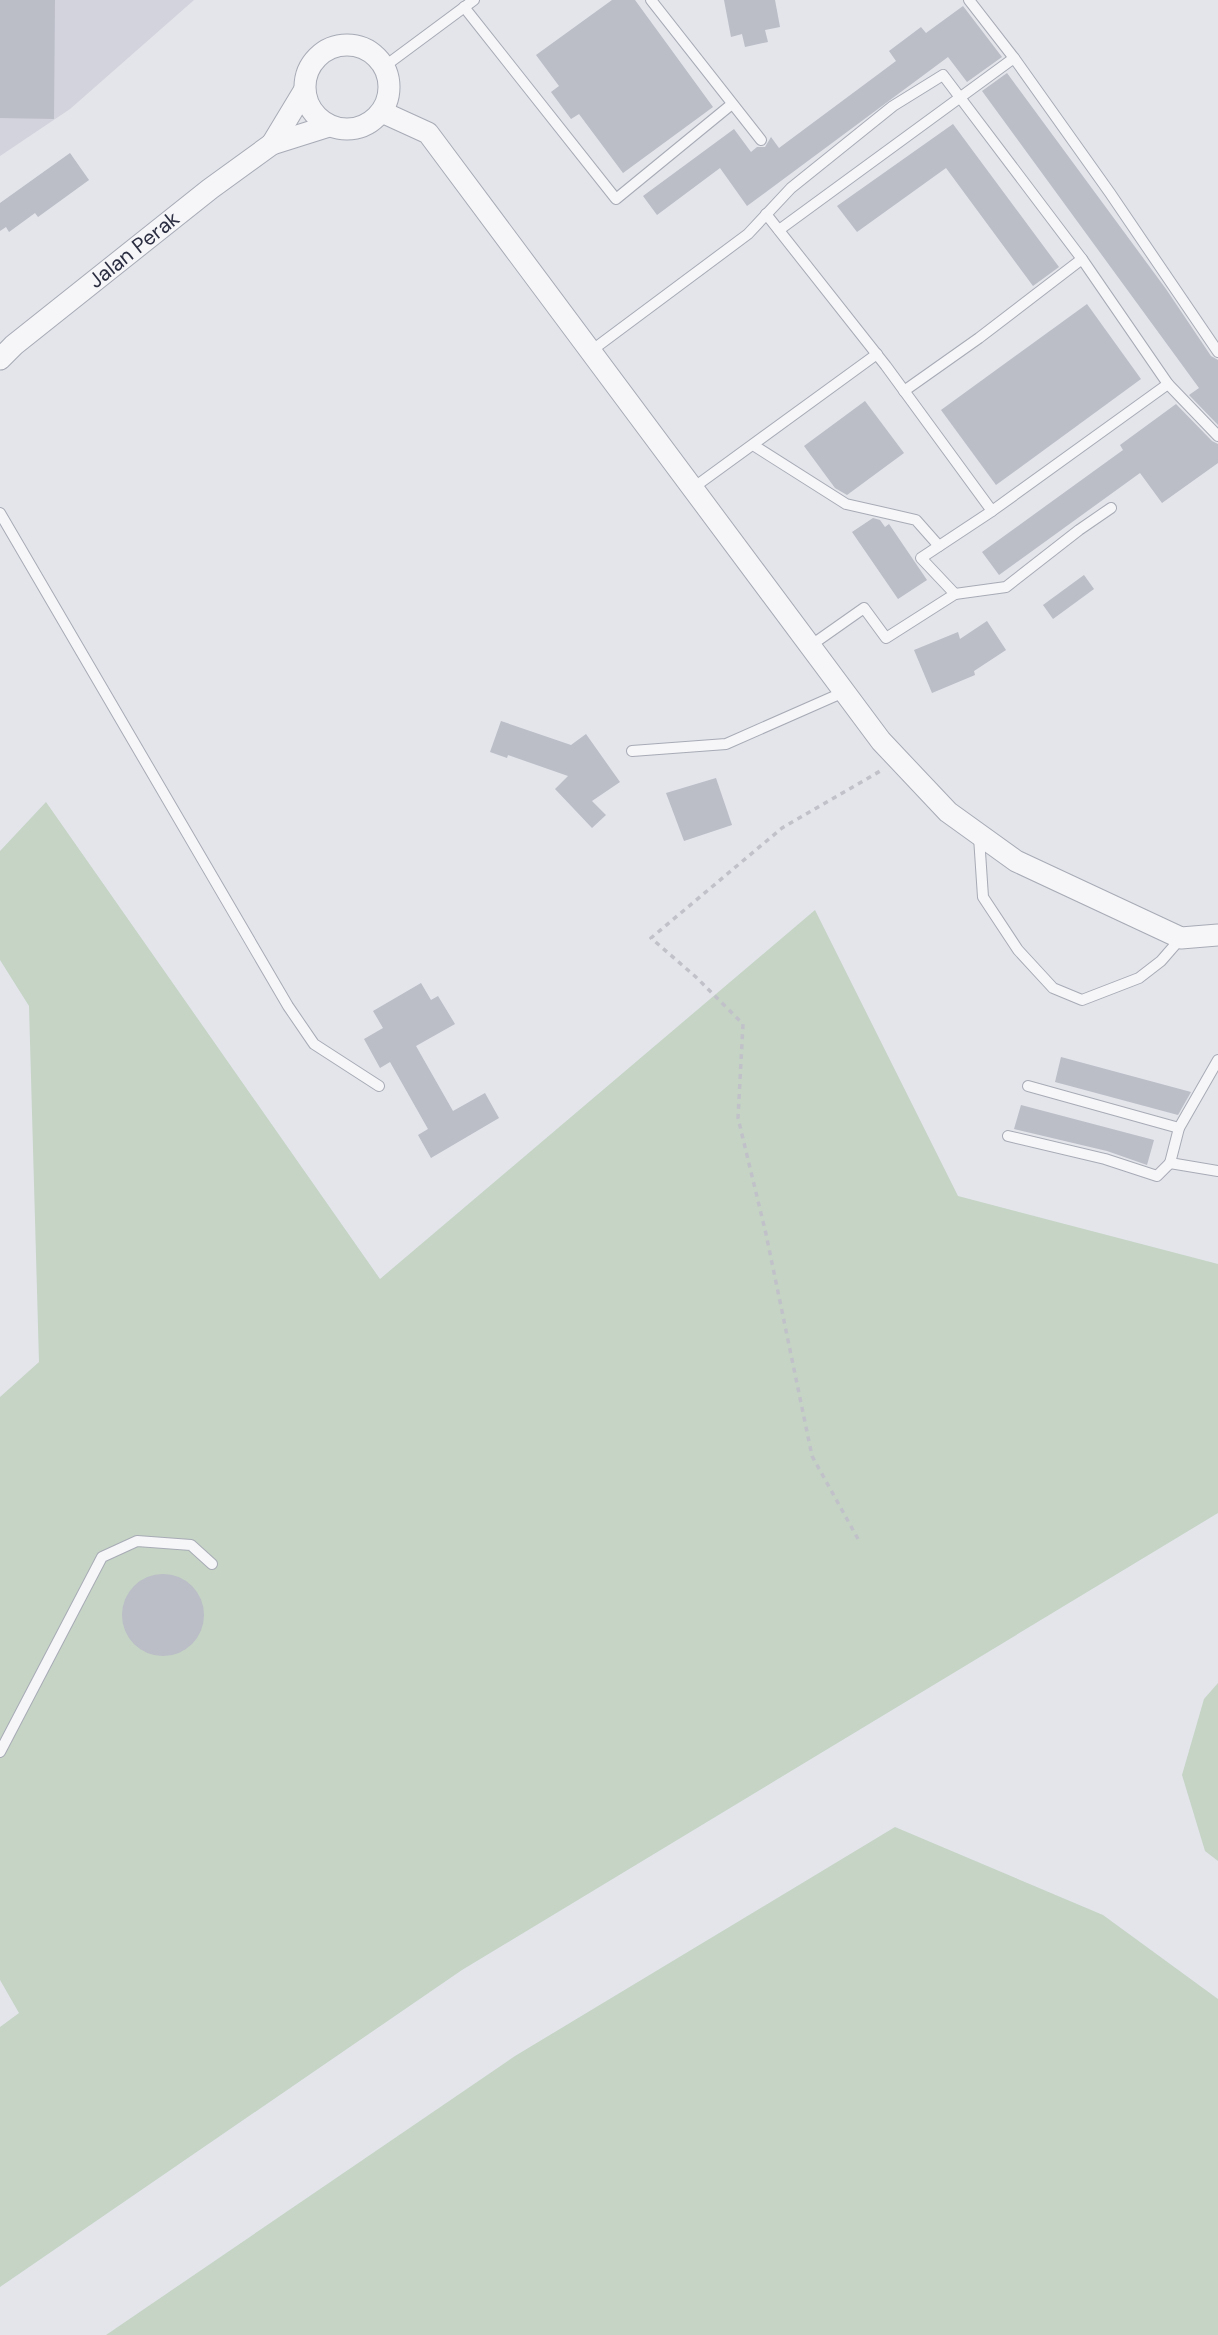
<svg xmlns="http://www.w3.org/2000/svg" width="1218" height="2335" font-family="'DM Sans',sans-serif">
<rect width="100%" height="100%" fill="#e3e5eb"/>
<path fill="#d2d3dc" d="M0,0H194L70,109L0,156Z"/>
<g fill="#c5d4c5">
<path d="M46,802L380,1279L815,910L958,1196L1218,1264V1513L462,1970L0,2287V2027L19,2013L0,1980V1397L39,1362L29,1006L0,960V851Z"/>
<path d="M1218,1683V1861L1205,1851L1182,1775L1204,1699Z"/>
<path d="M895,1827L1103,1915L1218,1999V2335H106L515,2056Z"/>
</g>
<g fill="#bbbdc7">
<path d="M0,0H55L54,119L0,118Z"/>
<path d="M612,0H635L713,107L623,173L579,114L571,119L551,92L559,86L536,55Z"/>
<path d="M724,0H775L780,27L765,30L768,42L745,47L742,34L731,37Z"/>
<path d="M963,6L1002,57L967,82L948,57L747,206L720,168L657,215L643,196L734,129L751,152L757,147H765L771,137L779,148L896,61L889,51L921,27L926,33Z"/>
<path d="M1007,73L1166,289L1211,356L1218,360V425L1189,395L1199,388L982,91Z"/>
<path d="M953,124L1059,267L1033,286L946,168L857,232L837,206Z"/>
<path d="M70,153L89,180L38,217L35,213L9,232L6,227L0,231V203Z"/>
<path d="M1087,304L1141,379L996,485L941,410Z"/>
<path d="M865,401L904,453L847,495L835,488L804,446Z"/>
<path d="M1176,404L1212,441L1218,444V463L1162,503L1140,473L999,575L982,552L1123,450L1120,445Z"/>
<path d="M873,518L880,520L885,527L889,524L927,580L898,599L852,532Z"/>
<path d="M1084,575L1094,589L1053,619L1043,605Z"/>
<path d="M987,621L1006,650L974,671L975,675L932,693L914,650L958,632L960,639Z"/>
<path d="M501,721L571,745L586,734L620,782L592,801L606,815L592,828L555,789L568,776L508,755L507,758L490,752Z"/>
<path d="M716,778L732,825L684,841L666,793Z"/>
<path d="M421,983L431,1000L438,996L455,1024L416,1046L453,1111L485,1093L499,1118L431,1158L418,1135L428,1129L390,1062L380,1068L364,1039L383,1028L373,1011Z"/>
<path d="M1061,1057L1191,1092L1178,1115L1055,1082Z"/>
<path d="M1021,1105L1154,1140L1147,1165L1107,1151L1014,1129Z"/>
<circle cx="163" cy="1615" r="41"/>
</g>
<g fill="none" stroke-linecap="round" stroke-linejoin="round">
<g stroke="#a8abb5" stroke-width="12">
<g id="lane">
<path d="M651,0L761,140"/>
<path d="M969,0L1014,58"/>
<path d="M464,7L616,199L732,104"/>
<path d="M385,66L474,0"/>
<path d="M766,214L886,366L992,511"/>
<path d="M779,230L1014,58L1110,193L1218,352"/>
<path d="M591,351L748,234L791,188L893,106L943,75L1082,259L1168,384L1218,436"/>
<path d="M904,391L979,338L1082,259"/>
<path d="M753,445L846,504L916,520L939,546"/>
<path d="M693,488L877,354"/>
<path d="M0,513L288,1006L314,1044L379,1086"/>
<path d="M955,594L1006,587L1079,530L1111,508"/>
<path d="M810,646L864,608L886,638L955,594L921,558L992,511L1168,384"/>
<path d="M632,751L726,744L844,692"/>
<path d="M979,837L983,897L1018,950L1053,988L1082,1000L1139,978L1161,961L1181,938"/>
<path d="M1218,1060L1179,1128L1170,1163L1218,1171"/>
<path d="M1028,1086L1179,1128"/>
<path d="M1008,1136L1105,1159L1157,1176L1170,1163"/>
<path d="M0,1752L102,1557L137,1541L191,1545L212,1564"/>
</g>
</g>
<g stroke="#a8abb5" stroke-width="23">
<g id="street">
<circle cx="347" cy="87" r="42"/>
<path d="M382,112L428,133L881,741L948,812L1016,861L1181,938L1218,935"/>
<path d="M272,144L304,91"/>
<path id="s1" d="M0,359L14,345L210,189L272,144L329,126"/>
</g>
</g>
<path stroke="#c1c2c9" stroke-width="3.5" stroke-dasharray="5 5" stroke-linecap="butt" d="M858,1539L812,1456L766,1234L738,1118L743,1024L697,978L651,938L782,828L882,770"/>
<use href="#lane" stroke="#f6f6f9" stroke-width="10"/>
<use href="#street" stroke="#f6f6f9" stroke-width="21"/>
</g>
<g text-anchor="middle" stroke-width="6" stroke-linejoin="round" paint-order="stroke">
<g font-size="21" fill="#2c2f42" stroke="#f3f4f8">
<text dy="7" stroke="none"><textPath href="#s1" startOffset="173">Jalan Perak</textPath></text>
</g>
</g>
</svg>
